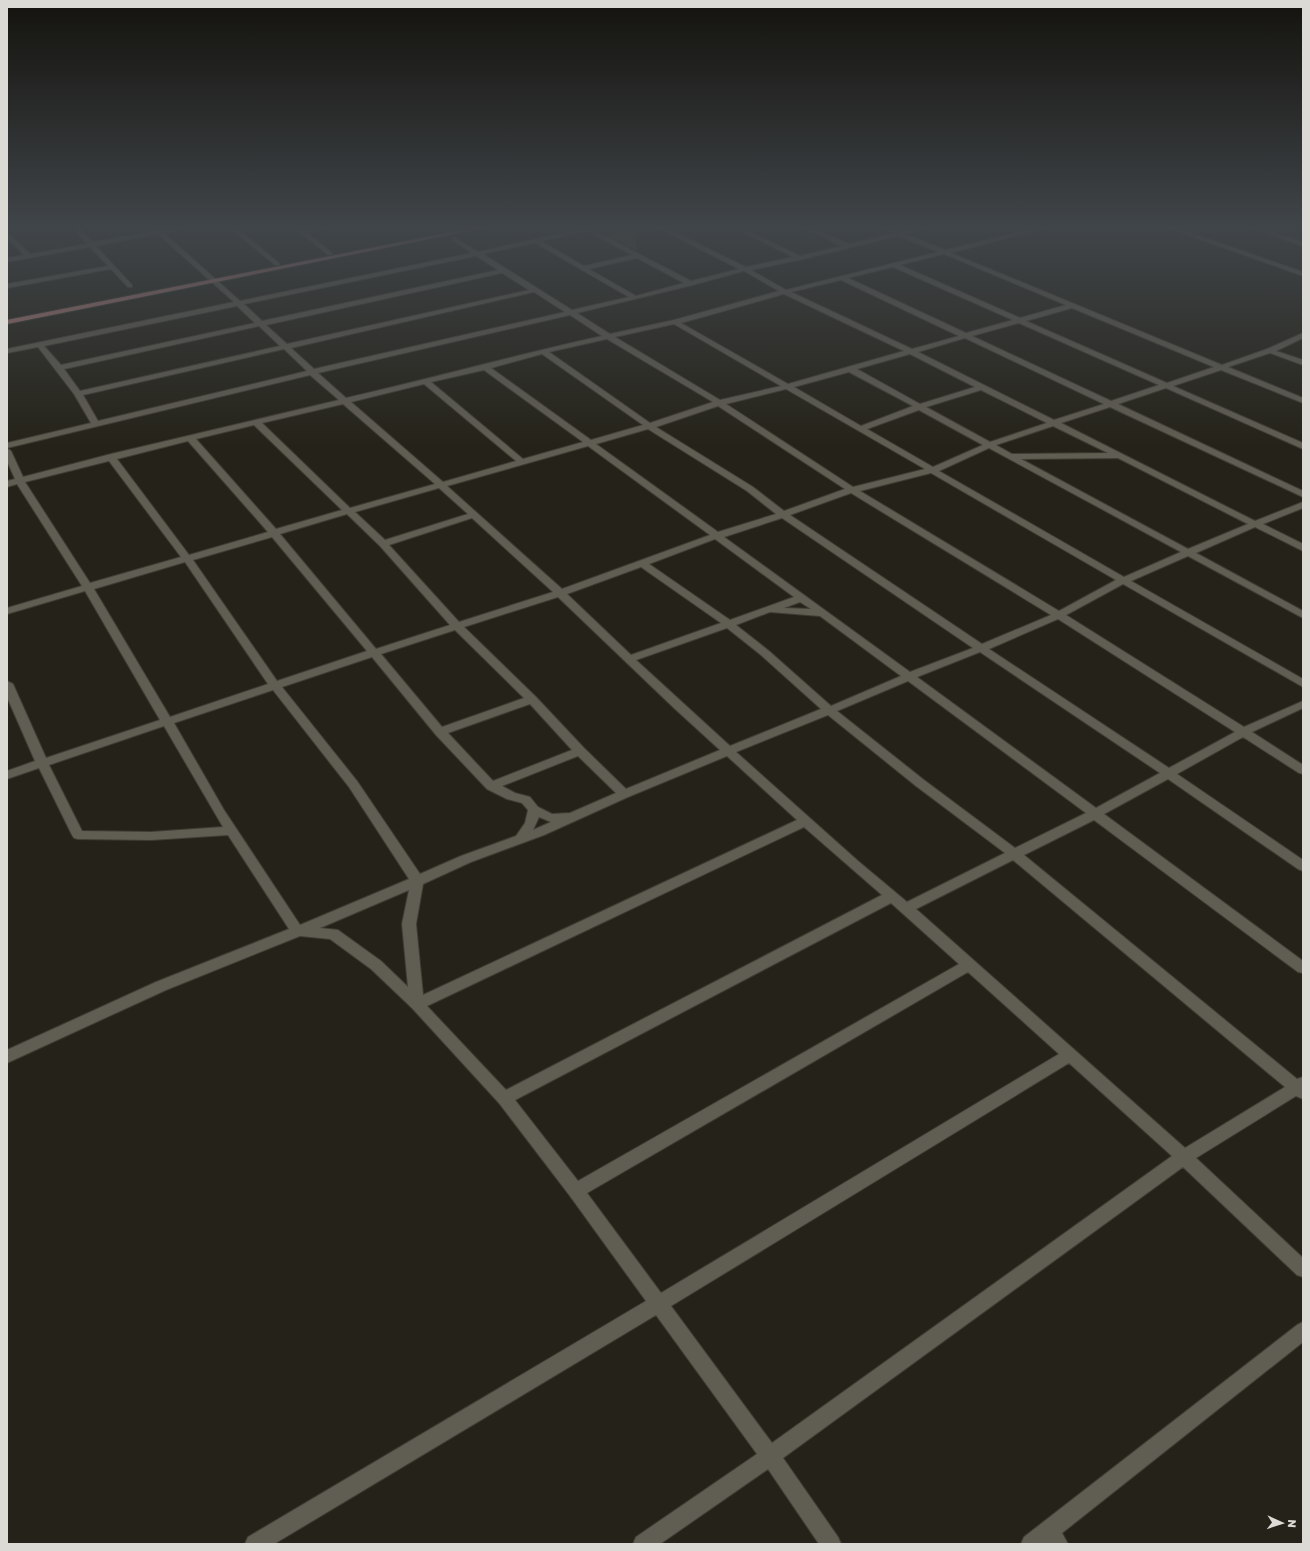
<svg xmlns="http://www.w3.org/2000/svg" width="1310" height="1551" font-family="'Golos Text',sans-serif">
<rect width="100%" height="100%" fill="#252319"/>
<path fill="#473d16" d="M635,229L637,251L606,235Z"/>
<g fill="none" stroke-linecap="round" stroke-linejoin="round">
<g stroke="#403d36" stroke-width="2">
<g id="minor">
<path d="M73,228H79L93,242L154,231L151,228H158L160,230L186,228L164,233L240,301L472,253L452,240V238L454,237L478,252L585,228H596L593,230L691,281L739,269L658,228H666L746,267L793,257L734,228H742L800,256L842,246L804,228H812L849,244L893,233L883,228C889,228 893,230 899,231C903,232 919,228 926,228L906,234L945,250L1035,228H1045L951,253L1222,365L1267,349L1303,333V338L1276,351L1303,360V365L1270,353L1228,367L1303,398V403L1221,370L1173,386L1303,443V449L1166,388L1118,404L1303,491V497L1110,407L1061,423L1255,521L1303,502V508L1263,524L1303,544V551L1255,527L1196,553L1303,611V618L1188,556L1131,581L1303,679V687L1123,584L1066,615L1244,727L1303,701V708L1252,732L1303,765V774L1299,773L1243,737L1177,774L1303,860V871L1298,869L1168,779L1104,814L1303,961V973L1298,972L1094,820L1024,855L1297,1079L1303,1077V1099L1296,1096L1196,1158L1303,1258V1277L1297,1275L1183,1167L783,1458L838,1537L841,1544H819L768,1469L660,1544H633L636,1537L757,1454L656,1315L274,1544H245L248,1537L646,1301L570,1196L499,1103L412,1008L371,969L330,939L300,936L166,990L7,1063V1050L156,982L289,929L228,835L151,840L78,839L74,838L72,835L39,768L7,779V771L35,761L7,697V681L13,684L46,758L160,720L85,591L7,614V608L82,586L17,484L7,487V481L15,479L7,461V443L91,423L74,394L38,347L7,353V349L234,302L158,234L96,246L132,285V287H128L111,269L7,288V284L108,266L90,247L7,262V258L24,255L7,238V232L30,254L87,244ZM587,231L632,255L584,266L541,241ZM899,236L938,252L786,290L751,270L799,260ZM535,243L629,297L572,310L483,254ZM944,254L1066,305L1020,318L900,265ZM476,256L498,270L262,321L244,304ZM637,258L684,283L636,296L589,269ZM893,267L1013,320L966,333L848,278ZM744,271L779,291L674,320L610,334L577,313L693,285ZM502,273L529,290L287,344L266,325ZM841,280L959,336L912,349L791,292ZM534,292L565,312L314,369L291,348ZM784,294L904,351L788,384L681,323ZM237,306L255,323L61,365L44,346ZM1072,308L1214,367L1167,383L1026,321ZM570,315L602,336C516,355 432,378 346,398L318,373ZM1019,323L1159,385L1111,401L972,336ZM674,324L781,386L720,400L615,337ZM259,326L280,346L80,391L64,369ZM965,338L1104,404L1054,420L918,352ZM607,339L713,402L650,423L549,352ZM284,349L307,371L98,421L83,395ZM542,354L643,425L591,440L491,368ZM910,354L975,387L920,404L857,369ZM484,370L583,442L523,459L431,382ZM849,372L913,406L861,426L794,387ZM310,375L339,400L111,454L23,477L11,451L7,448ZM424,384L516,461L443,482L351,402ZM786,389L925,469L853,487L726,404ZM981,390L1047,423L990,442L926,407ZM343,404L435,484L350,508L262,423ZM718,406L845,489L784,511L753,487L656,427ZM919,410L983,445L933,467L867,429ZM254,425L342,510L276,529L196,439ZM1053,426L1108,453L1012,454L996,445ZM648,429L747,491L776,514L718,532L596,444ZM188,441L268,532L189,555L117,459ZM588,446L710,535L562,589L447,486ZM989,448L1181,552L1124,577L939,471ZM1118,458L1248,524L1188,549L1021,459ZM109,461L181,557L90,583L25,482ZM931,473L1116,580L1059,611L860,491ZM439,488L468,514L385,540L355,512ZM851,493L1051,615L982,644L790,515ZM347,514L380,546L450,625L376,649L280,534ZM472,518L553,592L459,622L389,545ZM782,518L973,648L910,672L724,537ZM272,537L367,651L277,681L193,560ZM715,539L794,597L730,620L649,564ZM185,562L268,684L170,717L94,589ZM641,567L721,623L631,655L567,594ZM558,597L674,708L720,750L626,789L584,748L536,697L464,627ZM800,602L811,609L784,608ZM770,612L820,616L901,676L831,706L769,651L736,625ZM1058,619L1235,732L1169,768L989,649ZM727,628L761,655L821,709L730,746L636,660ZM455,630L524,698L442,727L381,654ZM980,652L1160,773L1096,808L917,677ZM372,657L436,735L487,789L507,799L522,803L528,810L525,823L516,836L461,856L420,874L357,781L282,687ZM908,681L1086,813L1015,848L924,780L837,711ZM273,690L349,787L409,879L300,925L224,810L174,723ZM530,704L572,750L493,781L448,733ZM828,715L916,786L1005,853L907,902L858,861L736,752ZM164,726L223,827L151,832L82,831L49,765ZM578,756L616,793L570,813L552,814L538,807L530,797L515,793L502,786ZM727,756L797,820L423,995L416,924L423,884L471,862L544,835L628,797ZM539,817L551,822L533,830ZM804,827L882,895L506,1090L427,1006ZM1013,860L1285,1087L1185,1148L916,909ZM409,890L402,924L408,987L381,961L338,930L320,928ZM891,903L959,964L578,1181L515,1100ZM968,972L1059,1054L661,1293L587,1193ZM1069,1063L1172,1156L772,1443L671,1306Z"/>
<path d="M230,228H237L279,263V265H275Z"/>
<path d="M295,228H302L304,230L327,228L308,233L332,253V255H328Z"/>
<path d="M1168,228H1177L1303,272V276Z"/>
<path d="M1251,228H1260L1303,242V246Z"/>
<path d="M1303,1322V1342L1062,1533L1068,1544H1021L1024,1537L1297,1325Z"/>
</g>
</g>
<g stroke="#403d36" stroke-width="2">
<path id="major" d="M472,228H484L7,324V320Z"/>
</g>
<use href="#minor" fill="#605d52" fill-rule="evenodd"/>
<use href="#major" fill="#ae7a78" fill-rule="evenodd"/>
</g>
<linearGradient id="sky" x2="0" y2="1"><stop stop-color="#14130e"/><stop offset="0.51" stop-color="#404549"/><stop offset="1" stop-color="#404549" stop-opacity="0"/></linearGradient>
<rect width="1310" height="445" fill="url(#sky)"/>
<rect width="1310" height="1551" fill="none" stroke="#dcdad4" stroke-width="16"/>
<g transform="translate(1282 1523) rotate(93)" stroke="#252319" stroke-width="3" paint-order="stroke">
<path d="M0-3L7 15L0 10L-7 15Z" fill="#dcdad4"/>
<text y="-6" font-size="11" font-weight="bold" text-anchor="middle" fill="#dcdad4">N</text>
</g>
</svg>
